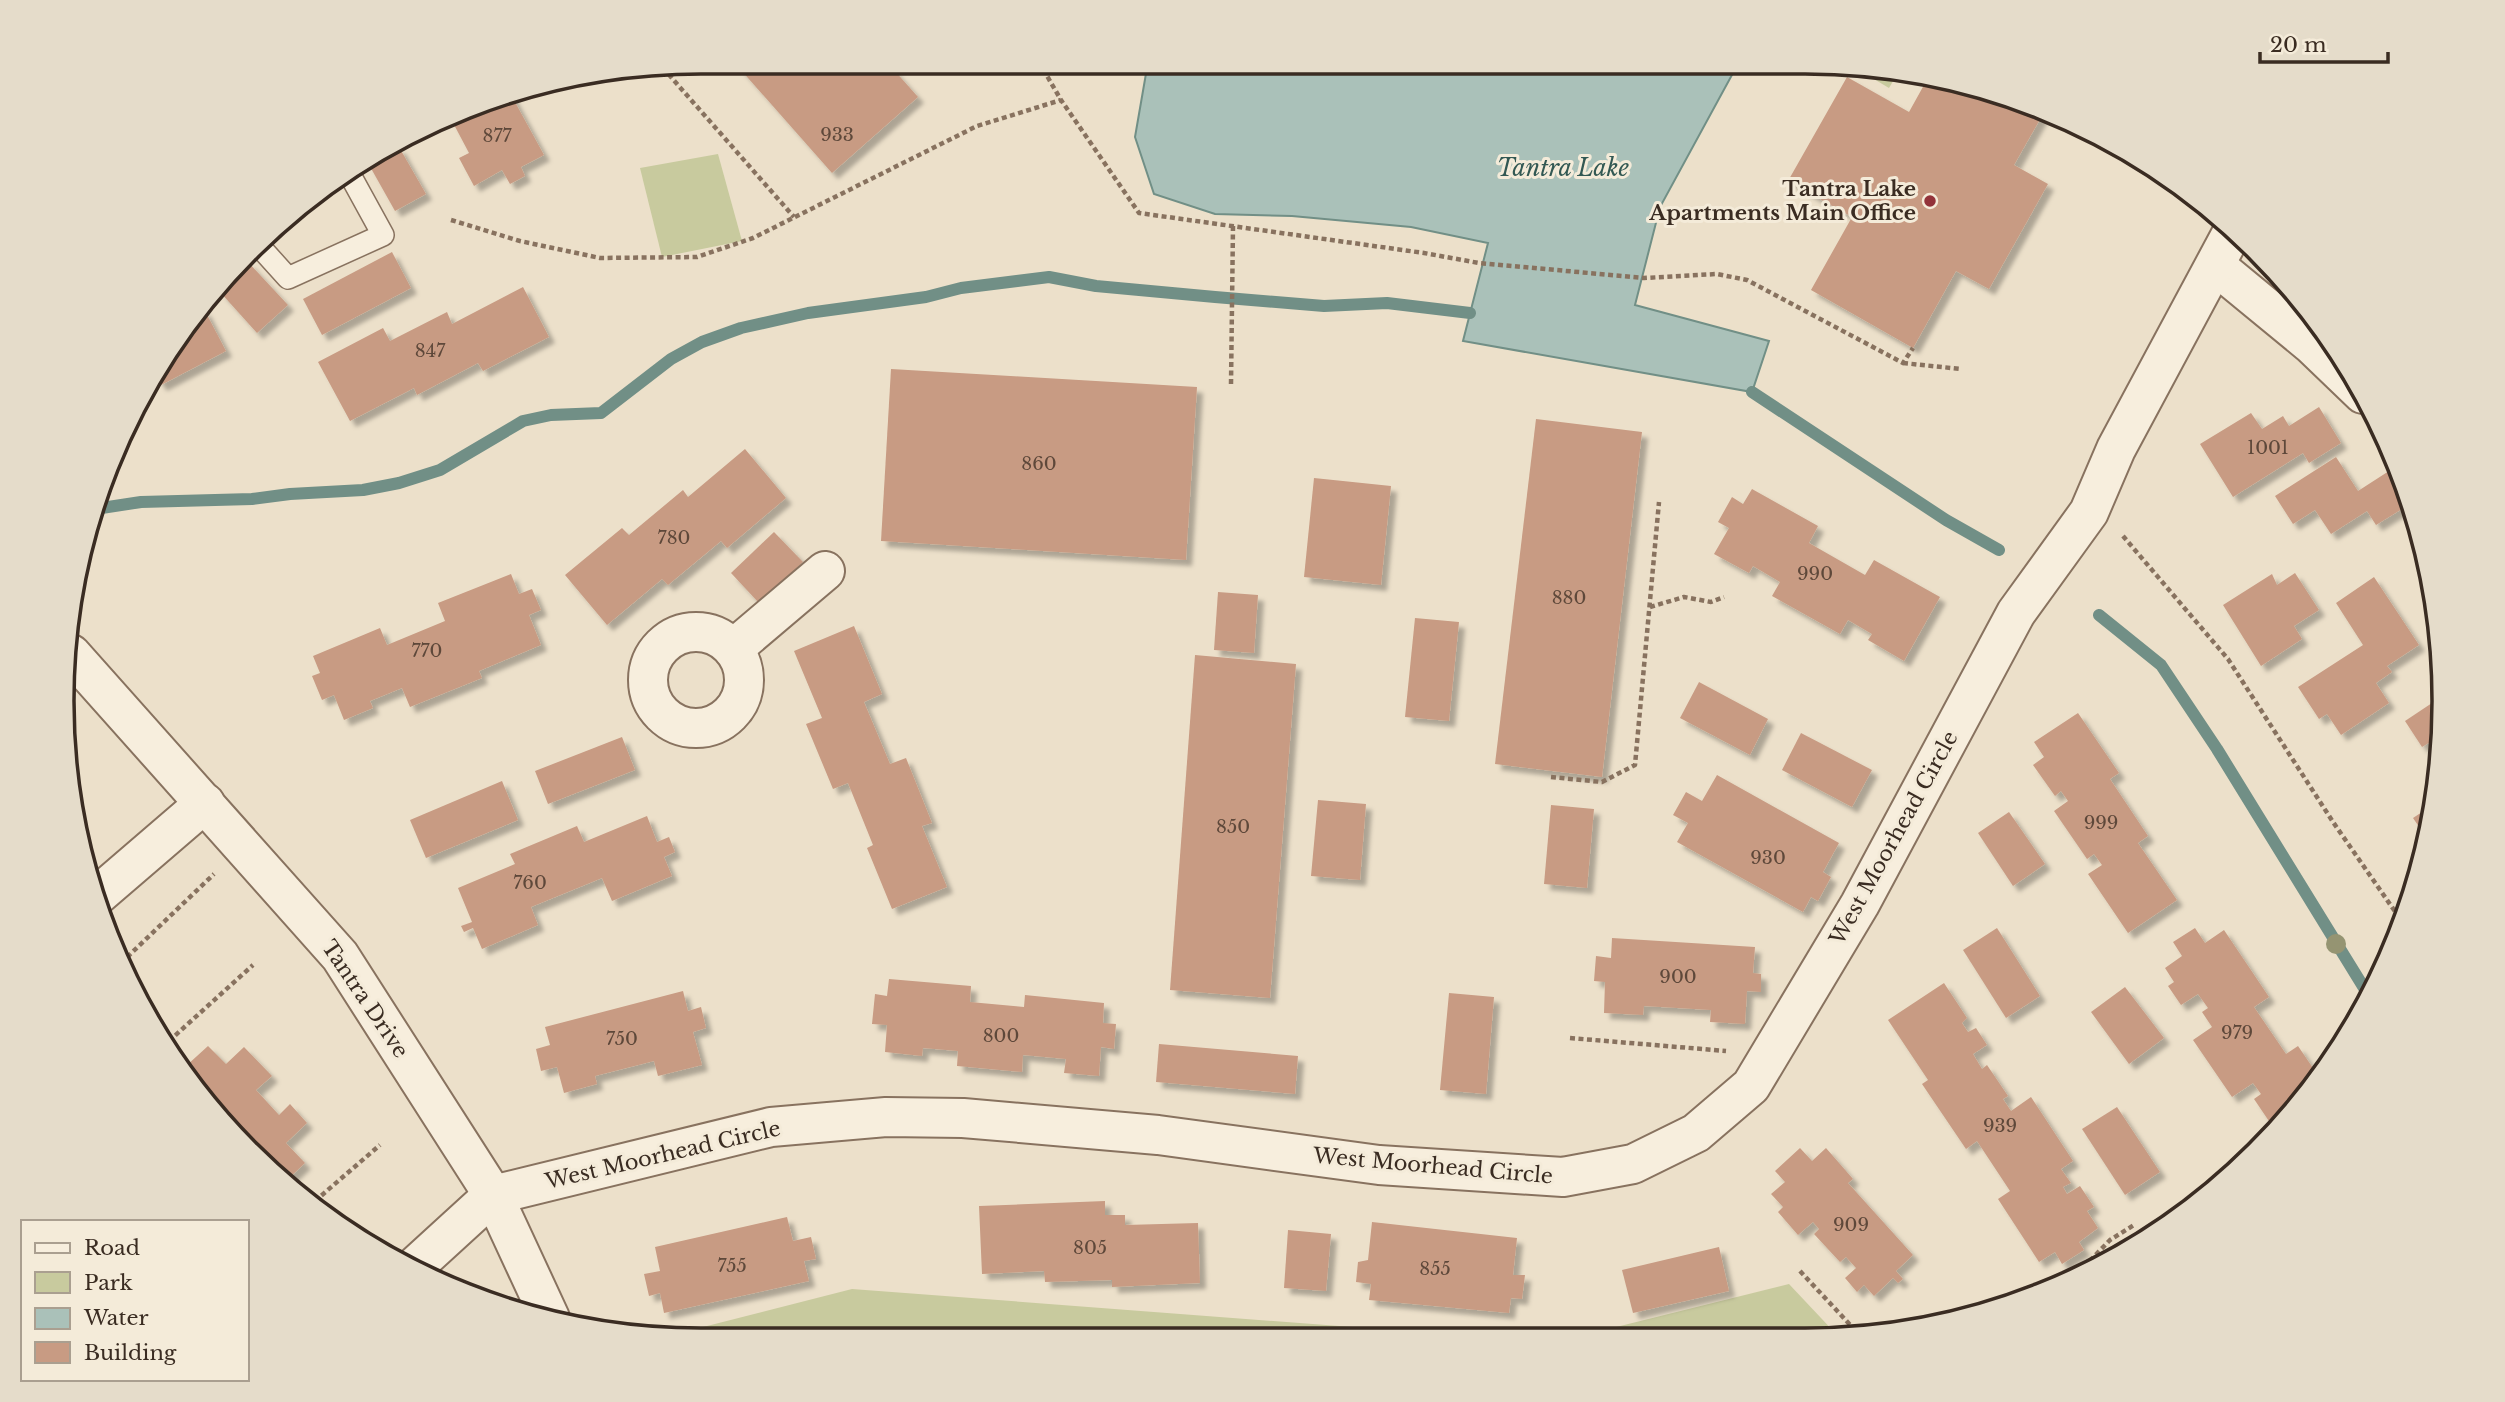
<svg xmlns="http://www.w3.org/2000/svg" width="2505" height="1402" font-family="'Libre Baskerville',serif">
<defs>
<filter id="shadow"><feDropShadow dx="6" dy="6" stdDeviation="2" flood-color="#0004"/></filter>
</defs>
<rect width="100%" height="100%" fill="#ece0ca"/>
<g fill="#c8ca9e">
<path d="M1847,63L1899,71L1889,88Z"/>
<path d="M718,154L742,241L662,257L640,168Z"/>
<path d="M1789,1284L1837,1335L1580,1336Z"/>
<path d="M852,1289L1484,1337L656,1339Z"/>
</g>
<path fill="#aac1b9" stroke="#718f86" stroke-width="2" d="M1148,62H1739L1660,207L1635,305L1769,341L1752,392L1463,341L1488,243L1411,227L1292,216L1215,214L1154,194L1135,137Z"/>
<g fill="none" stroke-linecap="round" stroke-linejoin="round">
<g stroke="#718f86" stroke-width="12">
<path d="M1752,392L1946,520L1999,550"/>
<path d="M95,509L141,502L252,499L290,494L363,490L399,483L440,470L523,421L551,415L601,413L671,359L702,342L741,328L808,313L926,297L961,288L1049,277L1096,286L1215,297L1324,306L1387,303L1470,313"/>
<path d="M2099,615L2161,665L2217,749L2369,996"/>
</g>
</g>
<g fill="#c89b83" filter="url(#shadow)">
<path d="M733,61H886L918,97L832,173Z"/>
<path d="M1929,76L1970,83L2043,114L2014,165L2048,184L1989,289L1956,271L1913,348L1811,290L1852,217L1788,181L1847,77L1909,112Z"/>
<path d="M510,93L544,155L521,167L525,176L510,184L502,170L474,186L459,158L469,153L451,119L496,95Z"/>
<path d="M399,147L426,194L395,211L368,163Z"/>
<path d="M392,252L411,288L322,335L303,299Z"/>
<path d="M248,262L288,305L257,333L220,292Z"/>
<path d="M523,287L549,337L483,371L478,363L417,395L414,388L350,421L318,362L383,328L390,341L447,312L452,324Z"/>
<path d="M204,309L226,351L161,385L155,376L169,345Z"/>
<path d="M891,369L1197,387L1186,560L881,541Z"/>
<path d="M2319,407L2341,443L2309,463L2303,453L2233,497L2200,444L2251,413L2262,429L2283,416L2289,426Z"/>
<path d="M1536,419L1642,432L1602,777L1495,764Z"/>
<path d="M745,449L786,498L727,548L721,541L668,585L662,579L607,625L565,575L622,528L629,535L683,490L688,497Z"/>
<path d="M2336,457L2358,491L2389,471L2410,504L2376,525L2367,511L2331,534L2315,510L2293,524L2275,496Z"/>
<path d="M1314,478L1391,486L1381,585L1304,577Z"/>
<path d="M1752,489L1818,526L1809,543L1865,575L1874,560L1940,597L1904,661L1868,640L1872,634L1848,620L1840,634L1772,596L1780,582L1753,566L1749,573L1714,554L1729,528L1718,522L1732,497L1743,504Z"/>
<path d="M774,532L803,562L759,603L731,573Z"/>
<path d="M2295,573L2319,610L2294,626L2302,639L2261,666L2223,605L2272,574L2277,585Z"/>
<path d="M511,574L519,594L532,589L541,610L529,615L541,645L479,671L482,678L410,707L402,688L370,701L373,708L344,720L334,695L322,700L312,676L320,673L313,656L380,628L387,645L445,621L438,603Z"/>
<path d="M2374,577L2419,645L2387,666L2392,672L2376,683L2389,703L2341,735L2327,714L2319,719L2298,687L2363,645L2336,603Z"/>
<path d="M1218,592L1258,595L1254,653L1214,650Z"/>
<path d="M1415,618L1459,622L1449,721L1405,717Z"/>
<path d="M854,626L882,694L864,702L890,764L906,758L932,823L922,826L947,887L892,909L867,848L873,845L848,783L833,789L806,724L822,718L794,651Z"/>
<path d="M1195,655L1296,664L1270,998L1170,990Z"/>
<path d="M1699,682L1768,719L1750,755L1680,718Z"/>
<path d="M2441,697L2440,736L2422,747L2405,721Z"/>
<path d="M2078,713L2119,773L2110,779L2148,836L2138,843L2177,900L2128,933L2088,874L2102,865L2094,854L2087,859L2054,811L2068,801L2061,791L2055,796L2033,765L2044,757L2034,742Z"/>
<path d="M1801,733L1872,770L1852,807L1782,770Z"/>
<path d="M622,737L635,770L548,804L535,771Z"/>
<path d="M1717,775L1839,843L1823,872L1831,877L1818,901L1811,897L1803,912L1677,842L1688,823L1673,815L1686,792L1702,801Z"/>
<path d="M502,781L518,820L426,858L410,820Z"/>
<path d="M1318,800L1366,804L1360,880L1311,876Z"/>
<path d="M2434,804L2431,815L2426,837L2413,818Z"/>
<path d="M1551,805L1594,809L1587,888L1544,884Z"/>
<path d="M2009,812L2045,864L2013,886L1978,833Z"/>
<path d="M647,816L657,842L669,837L675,852L664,857L672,876L612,901L602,878L531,907L538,925L482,949L473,928L464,932L461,926L472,922L458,888L515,864L510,854L577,826L584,842Z"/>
<path d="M1997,928L2040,996L2006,1018L1963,950Z"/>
<path d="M2195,928L2205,943L2224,930L2269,997L2254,1007L2286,1054L2298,1046L2317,1074L2275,1130L2254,1099L2261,1094L2253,1083L2232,1097L2193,1040L2212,1027L2202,1012L2208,1008L2198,994L2181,1005L2168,986L2174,982L2165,968L2182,956L2173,942Z"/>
<path d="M1612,938L1755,947L1753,973L1761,974V992L1747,991L1745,1024L1710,1022L1711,1010L1644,1006L1643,1015L1604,1013L1605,982L1594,981L1596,956L1611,958Z"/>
<path d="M889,979L971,986L970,1002L1024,1007L1025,995L1104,1003L1103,1023L1116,1024L1114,1049L1101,1047L1099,1076L1064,1073L1066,1059L1023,1055L1022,1072L957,1066L958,1051L923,1048L922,1056L885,1052L887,1025L872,1024L875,994L887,996Z"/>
<path d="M1944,983L1967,1018L1962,1023L1968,1032L1976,1028L1987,1045L1973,1054L1982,1069L1987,1065L2008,1096L2003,1099L2011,1111L2031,1097L2073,1161L2061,1169L2071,1183L2063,1187L2067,1194L2080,1186L2094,1207L2087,1211L2098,1228L2079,1242L2084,1250L2062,1264L2055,1252L2039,1262L1998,1199L2010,1191L1977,1141L1966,1149L1922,1084L1928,1080L1888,1020Z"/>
<path d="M2125,987L2164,1038L2129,1064L2091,1012Z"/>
<path d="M683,991L688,1011L701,1007L706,1028L693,1032L702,1065L658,1076L654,1061L595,1076L597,1084L564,1093L557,1067L541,1071L536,1049L550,1045L545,1027Z"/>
<path d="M1449,993L1494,997L1486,1094L1440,1090Z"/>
<path d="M1159,1044L1298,1056L1295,1094L1156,1082Z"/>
<path d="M208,1046L226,1064L244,1047L272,1076L256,1090L279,1115L290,1104L307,1123L286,1143L305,1163L288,1179L220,1123L200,1091L205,1087L186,1066Z"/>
<path d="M2117,1107L2160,1172L2125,1195L2082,1129Z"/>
<path d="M1800,1148L1812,1161L1826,1148L1853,1179L1848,1183L1913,1255L1896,1271L1903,1279L1898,1283L1893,1278L1874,1296L1864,1285L1857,1292L1845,1278L1856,1268L1846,1257L1840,1262L1814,1234L1819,1229L1813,1222L1798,1235L1778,1212L1783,1207L1771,1194L1785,1182L1775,1171Z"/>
<path d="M1105,1201V1215H1125V1225L1198,1223L1200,1283L1112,1287V1280L1045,1282L1044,1271L982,1274L979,1206Z"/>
<path d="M787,1217L793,1241L811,1237L816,1259L804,1261L809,1281L664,1313L660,1293L649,1296L644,1274L660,1271L655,1247Z"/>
<path d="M1372,1222L1517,1238L1513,1275H1525L1522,1299L1511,1298L1509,1313L1369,1300L1371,1284L1356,1282L1358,1262L1368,1260Z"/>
<path d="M1288,1230L1331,1234L1326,1291L1284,1288Z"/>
<path d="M1719,1247L1729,1291L1633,1313L1622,1270Z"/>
<path d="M2038,1291V1293L2010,1307L2008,1300Z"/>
</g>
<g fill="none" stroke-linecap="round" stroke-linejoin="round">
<g stroke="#88725f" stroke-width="24">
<path id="service" d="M261,248L288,278L383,235L349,173"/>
</g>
<g stroke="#88725f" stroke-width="42">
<g id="minor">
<path d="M2216,266L2312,345L2363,394"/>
<circle cx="696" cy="680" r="48"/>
<path d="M733,649L825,571"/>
<path d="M71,654L340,956L493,1195L550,1318"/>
<path d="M98,895L205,803"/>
<path d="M412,1269L493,1195L771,1127L886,1117L963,1118L1158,1135L1379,1165L1563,1177L1633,1164L1696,1133L1751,1086L1860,904L2016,613L2089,512L2116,449L2234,229"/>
</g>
</g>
<g stroke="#88725f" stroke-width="4.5" stroke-dasharray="5 3.5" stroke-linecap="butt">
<path d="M1039,62L1061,100L1139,213L1424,253L1479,263L1644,278L1717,274L1747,280L1903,363L1913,348"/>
<path d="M663,68L794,217"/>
<path d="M451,220L520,241L600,258L697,257L753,238L977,126L1061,100"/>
<path d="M1903,363L1961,369"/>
<path d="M1231,384L1233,226"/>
<path d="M2123,536L2228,659L2333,822L2403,923"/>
<path d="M1650,607L1684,597L1711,602L1724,597"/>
<path d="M1551,777L1602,782L1635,765L1659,502"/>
<path d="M121,963L214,874"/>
<path d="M1570,1038L1726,1051"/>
<path d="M169,1041L253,965"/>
<path d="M315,1201L380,1145"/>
<path d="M1800,1271L1854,1329L1867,1335"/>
<path d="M2078,1273L2110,1240L2134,1225"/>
<path d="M1873,1335L2055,1285"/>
</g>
<use href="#service" stroke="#f7eedd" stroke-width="21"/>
<use href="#minor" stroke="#f7eedd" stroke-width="38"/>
</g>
<circle fill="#959472" cx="2336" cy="944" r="10"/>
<circle fill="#93333a" stroke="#f4ebd9" stroke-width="2.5" cx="1930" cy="201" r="7"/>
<g text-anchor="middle" stroke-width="6" stroke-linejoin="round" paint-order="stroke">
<g font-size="18" fill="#5e483a">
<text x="837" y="141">933</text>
<text x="497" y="142">877</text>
<text x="430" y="357">847</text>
<text x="2268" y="454">1001</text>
<text x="1039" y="470">860</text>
<text x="674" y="544">780</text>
<text x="1815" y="580">990</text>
<text x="1569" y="604">880</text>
<text x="427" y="657">770</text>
<text x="2101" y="829">999</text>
<text x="1233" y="833">850</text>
<text x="1768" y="864">930</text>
<text x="530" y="889">760</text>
<text x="1678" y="983">900</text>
<text x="2237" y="1039">979</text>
<text x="1001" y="1042">800</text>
<text x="622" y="1045">750</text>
<text x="2000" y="1132">939</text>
<text x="1851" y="1231">909</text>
<text x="1090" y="1254">805</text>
<text x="732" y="1272">755</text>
<text x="1435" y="1275">855</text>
</g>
<g font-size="21" font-weight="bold" fill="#3a2c22" stroke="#f4ebd9" text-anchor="end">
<text x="1916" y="196">Tantra Lake<tspan x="1916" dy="24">Apartments Main Office</tspan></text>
</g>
<g font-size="21" fill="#3a2c22" stroke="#f4ebd9">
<text transform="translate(1894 838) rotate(-61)" y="7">West Moorhead Circle</text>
<text transform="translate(365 999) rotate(56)" y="7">Tantra Drive</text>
<text transform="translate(663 1155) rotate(-13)" y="7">West Moorhead Circle</text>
<text transform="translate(1433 1166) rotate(5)" y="7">West Moorhead Circle</text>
</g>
<g font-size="23" font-style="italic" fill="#325853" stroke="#f4ebd9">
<text x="1563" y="176">Tantra Lake</text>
</g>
</g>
<path d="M0 0H2505V1402H0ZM701 74H1805A627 627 0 0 1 2432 701V701A627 627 0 0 1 1805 1328H701A627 627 0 0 1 74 701V701A627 627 0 0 1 701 74Z" fill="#e5dcca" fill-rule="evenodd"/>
<path fill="none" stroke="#3a2c22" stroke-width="3.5" d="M701 74H1805A627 627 0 0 1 2432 701V701A627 627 0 0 1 1805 1328H701A627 627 0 0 1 74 701V701A627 627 0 0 1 701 74Z"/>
<rect x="21" y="1220" width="228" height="161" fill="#f4ebd9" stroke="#aa9f90" stroke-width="2"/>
<rect x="35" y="1243" width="35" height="10" fill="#f7eedd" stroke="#aa9f90" stroke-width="2"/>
<text x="84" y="1255" font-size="21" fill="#3a2c22">Road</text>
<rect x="35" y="1272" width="35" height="21" fill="#c8ca9e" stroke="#aa9f90" stroke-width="2"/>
<text x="84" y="1290" font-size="21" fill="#3a2c22">Park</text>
<rect x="35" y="1308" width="35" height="21" fill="#aac1b9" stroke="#aa9f90" stroke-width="2"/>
<text x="84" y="1325" font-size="21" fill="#3a2c22">Water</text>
<rect x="35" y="1342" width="35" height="21" fill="#c89b83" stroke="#aa9f90" stroke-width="2"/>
<text x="84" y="1360" font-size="21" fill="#3a2c22">Building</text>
<path d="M2260 52v10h128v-10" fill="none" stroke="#3a2c22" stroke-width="3.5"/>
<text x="2270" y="52" font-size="21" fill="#3a2c22" stroke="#f4ebd9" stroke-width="5" paint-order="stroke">20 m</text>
</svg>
